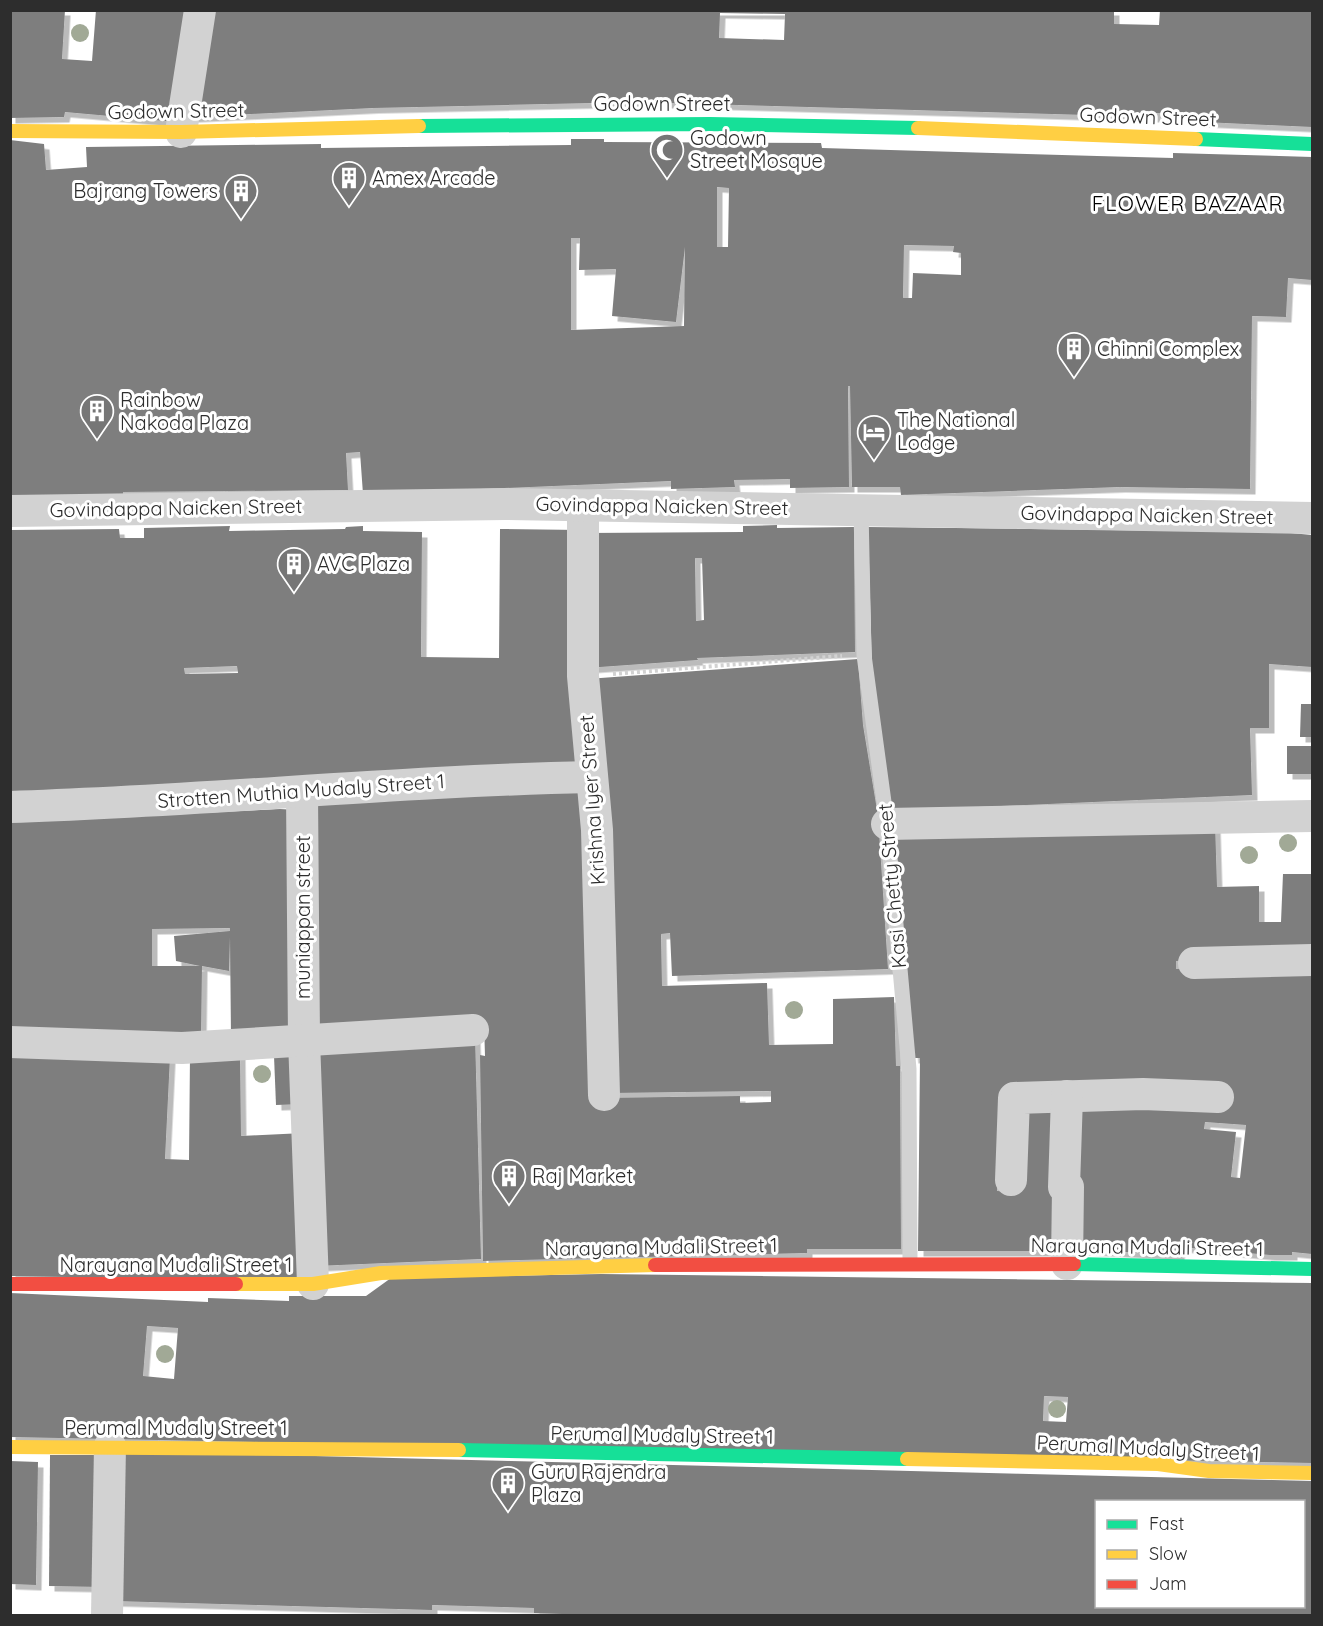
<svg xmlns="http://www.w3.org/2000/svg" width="1323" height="1626" font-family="Quicksand,sans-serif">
<defs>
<filter id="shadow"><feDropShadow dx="5.5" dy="5.5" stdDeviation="0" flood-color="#0004"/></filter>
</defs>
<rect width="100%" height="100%" fill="#fff"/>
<g fill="#7e7e7e" fill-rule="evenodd" filter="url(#shadow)">
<path d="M10,10H65L62,59L92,61L96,10H189L176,122L65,112L64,117L10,118Z"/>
<path d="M207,10H1114V24L1159,25L1160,10H1312V127L1203,122V115L1155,113V117L594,101V103L373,108L191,117ZM720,13L785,14L784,40L719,38Z"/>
<path d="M571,139H604V142L821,143L822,148L1097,156L1173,158V153L1312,157V280L1288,278L1286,317L1252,316L1250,489L1120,487L901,495L900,487H852L850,386H848L849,487L790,488V479L734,480L735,487L671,489V481L363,494L360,452L346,453L348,490L123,492V497L10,500V140L44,144L46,170L87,167L86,147L321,144V148L571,145ZM717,187L729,188L728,247H717ZM571,238H580L579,270L616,269L612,316L676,322L685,247L684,326L571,330ZM904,245L954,246L953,252L961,253V275L913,273L912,298H903Z"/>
<path d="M777,525V528L854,527L855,652L697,658L698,660L586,668V533L743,532V526ZM695,558H702L704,620L696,621Z"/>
<path d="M230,526L229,531L345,529L346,527L363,526V531L422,532L421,657L499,658L500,529L581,530L580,774L10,796V530L119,529L120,538H144V528ZM237,666L238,673L185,674L184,668Z"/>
<path d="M868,527L1280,532L1312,535V667L1269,664V728H1250L1252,795L890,811L872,668Z"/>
<path d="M858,659L863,725L878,816L888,969L672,976L670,933L661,934L662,986L767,983L769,1045L833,1044V999L894,997L896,1066H900L901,1249H807V1253L483,1261L480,1055L485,1056L484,1023L308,1027L305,801L403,798V794L480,792L479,785L586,781L589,834H594L597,1098L740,1096V1103L771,1102V1091L611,1093L602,818L598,819L594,716H589L587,679Z"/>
<path d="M1301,704H1312V737H1300Z"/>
<rect x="1287" y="746" width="25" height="28"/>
<path d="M280,809L298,810L299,1033L231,1036L230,937L229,971L202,966L201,1040L10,1038V818L118,817ZM230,928V931L174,936L176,961L200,966H152V929Z"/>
<path d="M1215,822L1217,887L1259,886V922H1281L1283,874H1312V955L1176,961V969H1268L1312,963V1254L1292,1252V1255H1270L1180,1247L1179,1255L1069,1249L1072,1097L1003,1095L997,1191L1015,1192L1018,1103L1064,1105L1063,1251H918L920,1058H913L894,839ZM1205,1122L1246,1125L1240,1178L1231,1177L1236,1132L1204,1129Z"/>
<path d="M475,1035L481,1259L316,1266L311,1041Z"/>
<path d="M10,1044L170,1057L165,1159L189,1160L190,1055L240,1053L241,1136L304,1133V1281L10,1276Z"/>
<path d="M301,1054L303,1104L276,1105L274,1056Z"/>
<path d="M601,1274L1312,1283V1463L10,1437V1293L208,1302V1298L289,1301V1296H366L391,1278ZM147,1326L178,1328L174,1379L143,1376ZM1044,1396L1068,1397L1066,1422L1043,1421Z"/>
<path d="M116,1451L1312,1481V1614L618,1616L534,1613V1608L432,1605V1610L113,1601ZM1096,1502H1304V1606H1096Z"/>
<path d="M50,1455H105L102,1587L49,1586Z"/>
<path d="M10,1461L38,1462L36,1585L10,1584Z"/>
</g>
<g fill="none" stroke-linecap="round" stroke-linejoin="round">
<path stroke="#d2d2d2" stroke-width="4" stroke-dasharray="3 3" stroke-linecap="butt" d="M613,674L842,656"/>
<path stroke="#d2d2d2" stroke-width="15" d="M861,509L864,655L887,824L909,1069L910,1263"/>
<g stroke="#d2d2d2" stroke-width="32">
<path d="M181,132L200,10"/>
<path d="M583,506V676L597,830L604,1095"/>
<path d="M10,511L505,504L1312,518"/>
<path d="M302,793L304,1040L313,1284"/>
<path d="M10,807C204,801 398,781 591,777"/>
<path d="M887,824L1312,816"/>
<path d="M1194,963L1312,960"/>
<path d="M10,1042L182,1048L473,1030"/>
<path d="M1011,1180L1014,1098L1143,1094L1218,1097"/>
<path d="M1067,1264L1068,1187H1064L1067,1096"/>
<path d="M107,1616L110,1446"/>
</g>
<g stroke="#16e098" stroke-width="14">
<path d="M419,126L710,124L918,128"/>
<path d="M1196,139L1312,144"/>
<path d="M1074,1264L1312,1269"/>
<path d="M459,1450L907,1459"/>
</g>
<g stroke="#ffcf43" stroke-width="14">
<path d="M918,128L1196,139"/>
<path d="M10,131L181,132L419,126"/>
<path d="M236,1284H313L381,1273L655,1265"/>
<path d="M10,1447L459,1450"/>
<path d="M907,1459L1158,1464L1209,1471L1312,1473"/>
</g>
<g stroke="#f24e42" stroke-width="14">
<path d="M655,1265L1074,1264"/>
<path d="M10,1284H236"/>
</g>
</g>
<g fill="#a1a996">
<circle cx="80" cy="33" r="9"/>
<circle cx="1288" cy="843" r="9"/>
<circle cx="1249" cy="855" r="9"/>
<circle cx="794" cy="1010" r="9"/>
<circle cx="262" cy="1074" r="9"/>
<circle cx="165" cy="1354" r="9"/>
<circle cx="1057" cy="1409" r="9"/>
</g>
<defs>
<g id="mosque-pin" transform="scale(1.725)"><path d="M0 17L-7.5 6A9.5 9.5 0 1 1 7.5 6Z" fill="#767676" stroke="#fff"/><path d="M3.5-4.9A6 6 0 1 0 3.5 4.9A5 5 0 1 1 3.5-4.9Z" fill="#fff"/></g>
<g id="building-pin" transform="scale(1.725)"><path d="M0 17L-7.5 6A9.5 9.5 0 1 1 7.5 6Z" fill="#767676" stroke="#fff"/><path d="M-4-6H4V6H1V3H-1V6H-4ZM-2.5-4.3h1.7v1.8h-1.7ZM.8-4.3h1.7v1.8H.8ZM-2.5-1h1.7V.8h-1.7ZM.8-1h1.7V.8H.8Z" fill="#fff"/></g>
<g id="hotel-pin" transform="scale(1.725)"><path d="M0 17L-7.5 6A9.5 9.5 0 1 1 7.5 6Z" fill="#767676" stroke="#fff"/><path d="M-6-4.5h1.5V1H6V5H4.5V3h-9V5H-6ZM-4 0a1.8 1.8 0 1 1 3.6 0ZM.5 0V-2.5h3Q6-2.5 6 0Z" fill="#fff"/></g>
</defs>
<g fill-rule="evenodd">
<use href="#mosque-pin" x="667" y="150"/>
<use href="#building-pin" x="349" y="178"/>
<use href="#building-pin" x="241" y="191"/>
<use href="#building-pin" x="1074" y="349"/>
<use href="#building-pin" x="97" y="411"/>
<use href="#hotel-pin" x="874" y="432"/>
<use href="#building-pin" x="294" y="564"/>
<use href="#building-pin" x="509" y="1176"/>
<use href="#building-pin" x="508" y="1483"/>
</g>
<g text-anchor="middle" stroke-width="6" stroke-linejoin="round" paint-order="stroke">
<g font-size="20" fill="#2d2d2d" stroke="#fff">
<text x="662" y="111">Godown Street</text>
<text transform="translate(176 111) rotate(-1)" y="7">Godown Street</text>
<text transform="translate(1148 117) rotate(2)" y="7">Godown Street</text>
<text transform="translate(662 506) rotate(1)" y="7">Govindappa Naicken Street</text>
<text transform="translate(176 508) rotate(-1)" y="7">Govindappa Naicken Street</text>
<text transform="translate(1147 515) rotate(1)" y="7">Govindappa Naicken Street</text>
<text transform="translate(301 791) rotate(-4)" y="7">Strotten Muthia Mudaly Street 1</text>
<text transform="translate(592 800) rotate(-94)" y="7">Krishna Iyer Street</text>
<text transform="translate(892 886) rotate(-95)" y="7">Kasi Chetty Street</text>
<text transform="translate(303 917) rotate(-90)" y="7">muniappan street</text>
<text transform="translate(661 1247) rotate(-1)" y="7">Narayana Mudali Street 1</text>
<text transform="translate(1147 1247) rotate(1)" y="7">Narayana Mudali Street 1</text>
<text x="176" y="1272">Narayana Mudali Street 1</text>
<text x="176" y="1435">Perumal Mudaly Street 1</text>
<text transform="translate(662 1435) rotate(1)" y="7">Perumal Mudaly Street 1</text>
<text transform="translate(1148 1448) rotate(3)" y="7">Perumal Mudaly Street 1</text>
</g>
<g font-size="20" fill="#2d2d2d" stroke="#fff" text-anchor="start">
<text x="690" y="145">Godown<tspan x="690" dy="23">Street Mosque</tspan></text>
<text x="372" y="185">Amex Arcade</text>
<text x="218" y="198" text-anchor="end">Bajrang Towers</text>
<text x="1097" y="356">Chinni Complex</text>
<text x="120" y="407">Rainbow<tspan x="120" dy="23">Nakoda Plaza</tspan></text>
<text x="897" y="427">The National<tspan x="897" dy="23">Lodge</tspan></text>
<text x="317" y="571">AVC Plaza</text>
<text x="532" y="1183">Raj Market</text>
<text x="531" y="1479">Guru Rajendra<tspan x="531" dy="23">Plaza</tspan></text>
</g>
<g font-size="21" letter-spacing="1.5" fill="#000" stroke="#fff">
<text x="1188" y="211">FLOWER BAZAAR</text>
</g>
</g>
<rect width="1323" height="1626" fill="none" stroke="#2d2d2d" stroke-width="24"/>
<rect x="1095" y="1500" width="210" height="108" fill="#ffffff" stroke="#ababab" stroke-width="1.5"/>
<rect x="1107" y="1520" width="30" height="9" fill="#16e098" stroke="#ababab" stroke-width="1.5"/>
<text x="1149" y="1530" font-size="18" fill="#2d2d2d">Fast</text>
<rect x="1107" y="1550" width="30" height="9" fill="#ffcf43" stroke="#ababab" stroke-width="1.5"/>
<text x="1149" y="1560" font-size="18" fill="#2d2d2d">Slow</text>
<rect x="1107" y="1580" width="30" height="9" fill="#f24e42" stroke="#ababab" stroke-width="1.5"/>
<text x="1149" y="1590" font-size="18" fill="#2d2d2d">Jam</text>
</svg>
